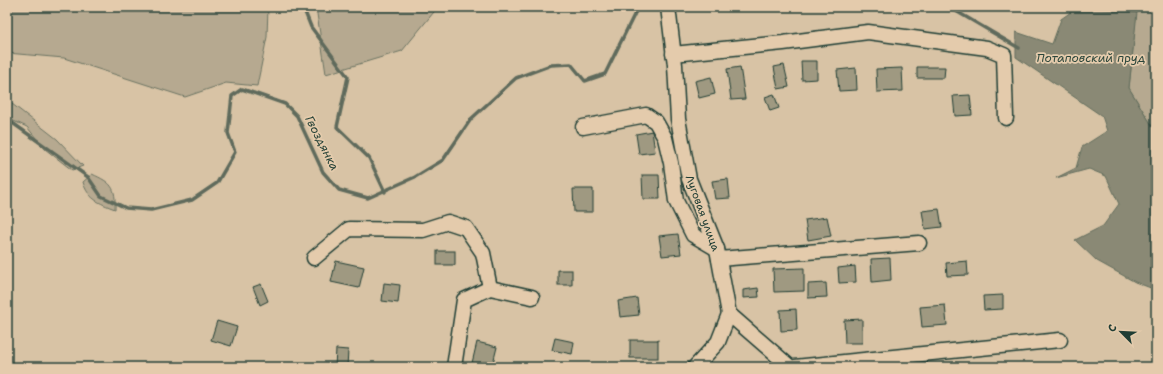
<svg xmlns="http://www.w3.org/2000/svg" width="1163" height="374" font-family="'Shantell Sans',sans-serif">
<rect width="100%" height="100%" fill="#d8c3a5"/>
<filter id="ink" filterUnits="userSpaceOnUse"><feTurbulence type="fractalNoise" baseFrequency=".025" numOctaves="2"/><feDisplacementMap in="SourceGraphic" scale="8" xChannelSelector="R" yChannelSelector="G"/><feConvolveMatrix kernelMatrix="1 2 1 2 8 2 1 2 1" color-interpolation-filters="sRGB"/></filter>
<g filter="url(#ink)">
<g fill="#b6a990" stroke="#6a7362">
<path d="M7,7H268L267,37L257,86L226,83L185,97L64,58L7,53Z"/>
<path d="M316,7H438L402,51L326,74Z"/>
<path d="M1137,7H1156V132L1129,88Z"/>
<path d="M7,100L57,139L83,166L72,170L45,149L27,127L7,118Z"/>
<path d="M92,174C112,183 116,187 115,209C99,203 88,199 83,182Z"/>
</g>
<path fill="#8a8975" stroke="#5f6b5b" d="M1078,7H1102L1103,9L1137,12L1129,88L1156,132V290L1135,282L1097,261L1075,240L1103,226L1119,204L1106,176L1089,169L1056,178L1076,168L1082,147L1107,131L1102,116L1016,57V32L1052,44L1061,19Z"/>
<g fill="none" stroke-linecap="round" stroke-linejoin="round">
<g stroke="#5f6b5b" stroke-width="3.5">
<path d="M303,7L311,27L348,77L337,127L369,158L385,192"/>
<path d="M949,7L1019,48"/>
<path d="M7,119L88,177L101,196L126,208L151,210L192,200L217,183L235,152L228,133L232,96L242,89L285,104L297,116L323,172L339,190L368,198L415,177L443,160L471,119L516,78L551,65L571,64L585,81L605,74L638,7"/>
</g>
</g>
<g fill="#9f9981" stroke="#1f3d34">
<path d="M801,61H817V79L802,80Z"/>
<path d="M784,65L789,87L778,89L774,67Z"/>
<path d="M740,67L745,99L731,100L727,69Z"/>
<path d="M917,67H945L944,78H917Z"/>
<path d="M856,68L857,90L839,91L837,70Z"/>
<path d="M902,68L903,91L877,92L876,69Z"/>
<path d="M711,77L715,94L699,98L695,81Z"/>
<path d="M774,94L779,108L770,111L765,97Z"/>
<path d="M970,95L972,115L955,116L953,96Z"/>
<path d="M652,131L655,152L639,154L636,134Z"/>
<path d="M642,175H659L660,199H643Z"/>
<path d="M728,179L730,198L715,199L712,181Z"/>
<path d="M573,189H593V212H574Z"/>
<path d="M939,209L942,227L925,229L922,211Z"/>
<path d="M827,217L831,236L808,240L805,220Z"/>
<path d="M678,234L681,254L662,256L659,236Z"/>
<rect x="437" y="251" width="18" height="14"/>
<path d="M890,258L891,280L872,282L871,259Z"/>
<path d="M336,261L364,267L359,288L331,282Z"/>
<path d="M967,261L968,275L947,276L946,263Z"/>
<path d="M855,266L856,282L839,283L838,268Z"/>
<path d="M804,268V291L774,292L773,269Z"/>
<rect x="558" y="270" width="14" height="15"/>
<path d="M384,283L400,285L398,303L382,301Z"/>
<path d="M826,283L827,297L808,298V284Z"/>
<path d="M261,284L268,301L260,305L253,287Z"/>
<path d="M758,288L759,297L743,298V290Z"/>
<path d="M1003,295V309L984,310L983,296Z"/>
<path d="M637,298L639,315L620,317L618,301Z"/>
<path d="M945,305L947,325L922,327L920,307Z"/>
<path d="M796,309L797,330L781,331L780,310Z"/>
<path d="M862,319V343H845L844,320Z"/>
<path d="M217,321L237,327L231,346L211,340Z"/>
<path d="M555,338L574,342L572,354L552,350Z"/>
<rect x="630" y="340" width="28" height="18"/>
<path d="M477,342L497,347L492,367L472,363Z"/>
<path d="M336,349L348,350L347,367H335Z"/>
<path d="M102,363L104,367H93Z"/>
</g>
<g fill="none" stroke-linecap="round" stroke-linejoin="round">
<g stroke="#1f3d34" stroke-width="17">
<g id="minor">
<path d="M668,7L675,65L678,119L689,179L717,249L729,314L790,367"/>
<path d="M673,54L783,43L868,32L987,48L1004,55L1006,118"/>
<path d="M583,127L646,115L656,122L665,138L671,163L676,201L693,235L717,249"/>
<path d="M314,258L349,229L423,230L448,222L466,228L483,253L490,288"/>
<path d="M719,259L919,243"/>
<path d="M454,367L464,300L490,288L532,297"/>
<path d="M695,367L718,342L729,314"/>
<path d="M795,367L1060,340"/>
</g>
</g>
<use href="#minor" stroke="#e4cbac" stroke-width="14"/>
</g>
</g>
<g text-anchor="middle" stroke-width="3.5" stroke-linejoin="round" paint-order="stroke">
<g font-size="11" fill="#1f3d34" stroke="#e4cbac">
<text transform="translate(703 213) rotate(70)" y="4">Луговая улица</text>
</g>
<g font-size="12" font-style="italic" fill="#2a453a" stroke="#e4cbac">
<text x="1091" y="62">Потаповский пруд</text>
<text transform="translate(322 143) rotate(63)" y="4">Гвоздянка</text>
</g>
</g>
<rect width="1163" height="374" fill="none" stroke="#e4cbac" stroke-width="24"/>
<rect x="12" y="12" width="1139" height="350" fill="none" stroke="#1f3d34" stroke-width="1.5" filter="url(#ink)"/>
<g transform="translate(1121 332) rotate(294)" stroke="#e4cbac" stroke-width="3" paint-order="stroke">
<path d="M0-3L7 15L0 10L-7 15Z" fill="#1f3d34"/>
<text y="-6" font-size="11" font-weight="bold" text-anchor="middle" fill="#1f3d34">С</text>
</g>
</svg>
